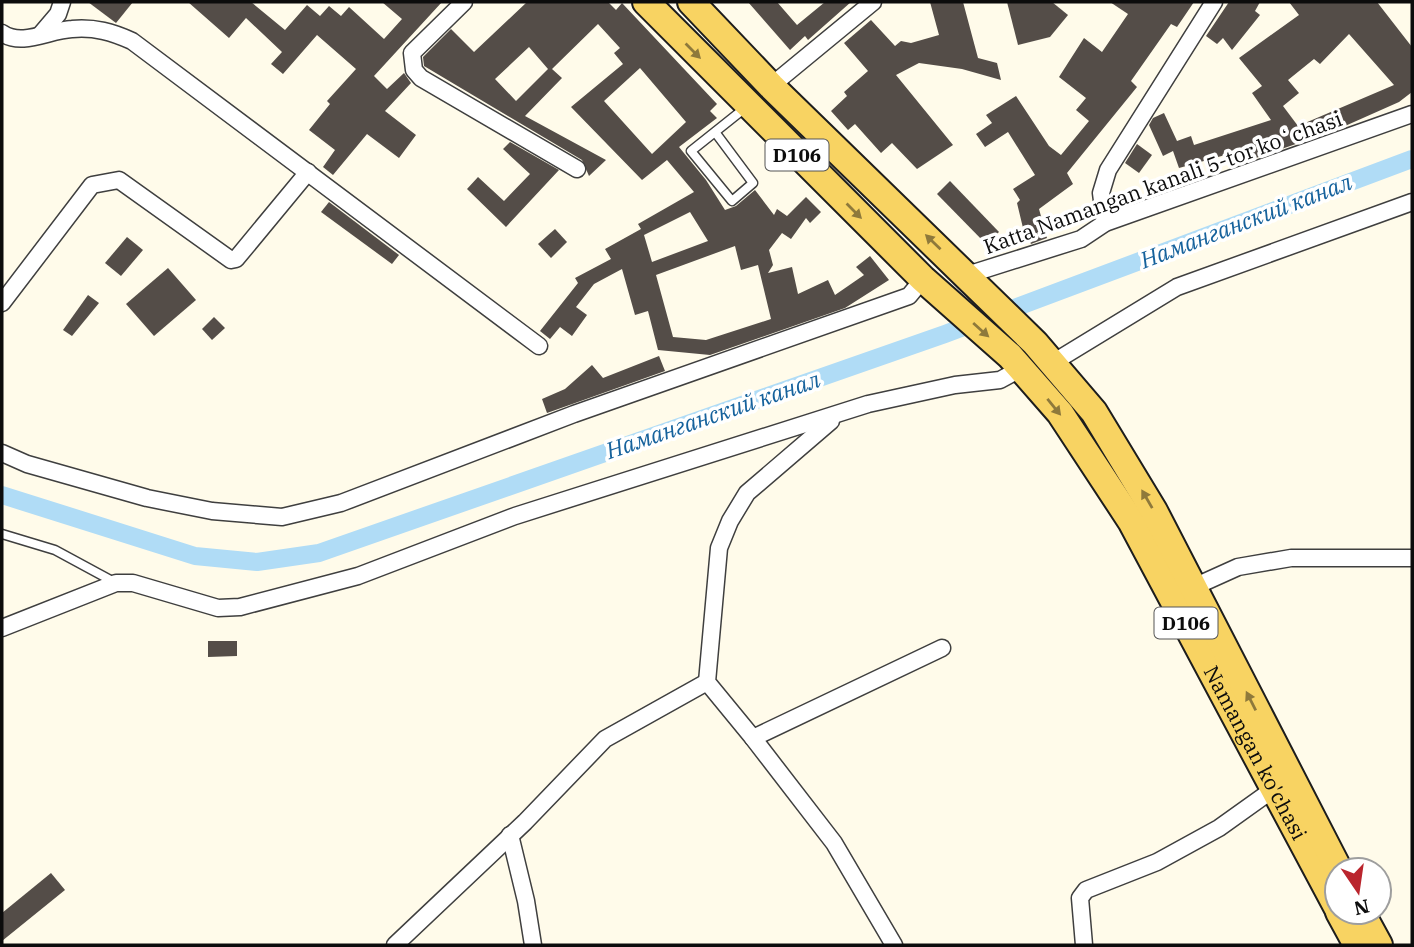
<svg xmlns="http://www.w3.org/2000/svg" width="1414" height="947" font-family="'IBM Plex Serif',serif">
<rect width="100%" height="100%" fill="#fffbea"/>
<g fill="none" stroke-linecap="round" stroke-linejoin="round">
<path stroke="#b0dcf6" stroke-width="18" d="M2,495L195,556L257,562L319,553L945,334L1412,159"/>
</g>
<g fill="#544d48" fill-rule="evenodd">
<path d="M88,2H133L116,23Z"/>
<path d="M188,2H251L285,30L307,5L320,16L329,6L341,16L349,7L384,39L402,19L382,2H442L374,76L387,89L404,73L411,83L385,111L416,135L399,158L367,134L333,175L323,167L335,150L309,130L330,104L327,101L356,69L317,35L283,74L271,64L282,52L246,18L229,38Z"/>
<path d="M527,2H608L616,10L622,3L717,104L710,111L717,118L679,147L706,180L725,210L736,206L755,190L774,215L777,209L787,216L806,197L821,212L810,223L806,218L791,239L782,233L769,250L773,265L768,273L792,267L798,294L828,280L835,295L864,275L856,267L870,256L889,280L845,308L710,355L658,350L648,311L635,315L622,269L594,284L576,307L587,315L572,336L560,327L550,339L540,331L578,283L575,278L611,259L605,249L641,229L638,224L694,192L667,160L642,180L571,107L623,64L614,53L620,48L598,24L552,69L562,78L525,116L606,160L589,176L582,160L424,66L423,57L451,29L474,52ZM529,47L548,69L516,101L495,79ZM640,68L686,122L652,154L604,101ZM690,212L708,241L652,262L644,235ZM735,246L741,270L758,265L771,319L706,340L673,337L656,275Z"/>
<path d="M748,2H777L797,25L825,2H851L808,40L805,36L790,50Z"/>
<path d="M930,2H963L978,58L997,63L1001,80L962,69L919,63L896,75L953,145L917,169L892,143L881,153L855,124L848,130L831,111L847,96L844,92L868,71L844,43L871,20L895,46L901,41L911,43L939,35Z"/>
<path d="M1007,2H1052L1068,15L1050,37L1018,45Z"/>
<path d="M1110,2H1194L1177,27L1171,24L1131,81L1137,87L1067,173L1073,184L1039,209L1047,238L1031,244L1023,228L1017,203L1020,200L1013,189L1035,175L1008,132L985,147L976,134L992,123L986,115L1016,96L1049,146L1061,155L1089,121L1076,110L1086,98L1059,77L1084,38L1102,52L1128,14Z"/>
<path d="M1229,2H1260L1255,11L1260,15L1232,50L1223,38L1217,44L1206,36Z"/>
<path d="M1289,2H1377L1412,47V92L1399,102L1336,130L1256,158L1250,148L1179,168L1173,151L1163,156L1149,125L1153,118L1164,113L1177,141L1191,136L1194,145L1271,120L1252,93L1262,86L1239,58L1299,15ZM1349,34L1394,85L1298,126L1283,106L1299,93L1288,80L1314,59L1320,64Z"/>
<path d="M510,142L559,170L506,227L467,189L478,177L504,201L530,174L503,149Z"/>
<path d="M1137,144L1152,155L1139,173L1125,163Z"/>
<path d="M950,181L999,232L986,244L937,194Z"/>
<path d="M329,202L399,255L392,264L321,212Z"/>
<path d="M555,229L567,242L551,258L538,244Z"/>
<path d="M127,237L143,250L121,276L105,263Z"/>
<path d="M168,268L196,300L154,336L126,304Z"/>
<path d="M88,295L99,303L72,336L63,330Z"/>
<path d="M214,317L225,328L212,340L202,329Z"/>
<path d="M659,356L665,371L547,413L542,399L565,389L592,365L603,378Z"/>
<path d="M208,641H237V656L208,657Z"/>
<path d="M51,873L65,890L2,941V913Z"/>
</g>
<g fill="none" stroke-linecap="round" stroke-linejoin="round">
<g stroke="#3f3f3f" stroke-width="11">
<g id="lane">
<path d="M715,132L753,183L732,201L691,151L745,108"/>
<path d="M2,534L55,550L116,583"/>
</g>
</g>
<g stroke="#3f3f3f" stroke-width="19">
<g id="street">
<path d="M464,2L412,53L414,70L421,78L577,169"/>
<path d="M2,33C22,47 49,30 72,29C95,27 112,32 132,41L539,346"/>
<path d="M41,34L58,14L62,2"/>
<path d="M771,86L873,2"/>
<path d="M1105,223L1101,193L1108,170L1214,2"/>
<path d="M967,275L1081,239L1105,223L1412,114"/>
<path d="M2,303L92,185L119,180L231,260L236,259L308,172"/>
<path d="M1054,362L1177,287L1412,202"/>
<path d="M2,453L27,464L147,498L212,511L282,517L341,503L574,414L909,296L923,279"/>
<path d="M1187,590L1238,567L1291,558H1412"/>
<path d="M2,628L116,583H133L218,608L240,607L358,576L515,516L868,404L955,385L1000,380L1022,368"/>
<path d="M753,738L707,682L719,548L730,521L747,493L831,421"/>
<path d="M510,835L526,901L533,945"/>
<path d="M395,945L525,822L605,739L707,682"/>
<path d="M894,945L834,843L753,738L942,648"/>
<path d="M1084,945L1080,898L1086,890L1157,862L1219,828L1275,788"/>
</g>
</g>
<g stroke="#1d1d1d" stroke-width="30">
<g id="primary">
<path id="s1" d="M646,2L923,279L1010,356L1060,413L1131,521L1337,907"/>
<path d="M691,2L771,86L1035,343L1094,412L1154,511L1339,870"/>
<path d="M1339,912L1357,945"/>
<path d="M1361,912L1379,945"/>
</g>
</g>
<use href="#lane" stroke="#fff" stroke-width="8"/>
<use href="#street" stroke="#fff" stroke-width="16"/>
<use href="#primary" stroke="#f8d362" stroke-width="26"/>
</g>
<defs><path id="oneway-solid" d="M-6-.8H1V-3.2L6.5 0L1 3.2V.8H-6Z" transform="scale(1.75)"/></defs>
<g fill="#8e793b">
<use href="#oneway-solid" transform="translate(693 51) rotate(45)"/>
<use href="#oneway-solid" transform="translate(854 211) rotate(45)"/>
<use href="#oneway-solid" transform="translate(933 242) rotate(-136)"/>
<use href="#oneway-solid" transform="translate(981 330) rotate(42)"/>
<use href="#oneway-solid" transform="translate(1054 407) rotate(51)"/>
<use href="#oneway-solid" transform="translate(1147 499) rotate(-120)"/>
<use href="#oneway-solid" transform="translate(1251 701) rotate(-117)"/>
</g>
<g text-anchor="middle" stroke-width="7" stroke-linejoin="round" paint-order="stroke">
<g fill="#fff" stroke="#555" stroke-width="2">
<rect x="765.5" y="139.5" width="63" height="31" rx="5"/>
<rect x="1154.5" y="607.5" width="63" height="31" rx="5"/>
</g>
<g font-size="19" font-weight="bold" fill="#0c0c0c">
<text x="797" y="162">D106</text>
<text x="1186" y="630">D106</text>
</g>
<g font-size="21" fill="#0c0c0c" stroke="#fff">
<text transform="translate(1163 183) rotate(-20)" y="7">Katta Namangan kanali 5-tor koʻchasi</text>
<text dy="7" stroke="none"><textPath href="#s1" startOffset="976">Namangan ko'chasi</textPath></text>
</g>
<g font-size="23" font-style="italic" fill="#16629c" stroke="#fff">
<text transform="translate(1246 221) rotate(-21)" y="8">Наманганский канал</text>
<text transform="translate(713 415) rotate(-19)" y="8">Наманганский канал</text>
</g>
</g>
<rect width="1414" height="947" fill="none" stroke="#0c0c0c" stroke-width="7"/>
<g transform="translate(1358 891) rotate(167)"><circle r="33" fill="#ffffff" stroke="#9e9e9e" stroke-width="2"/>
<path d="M0-5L12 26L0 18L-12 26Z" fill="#ba252d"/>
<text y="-10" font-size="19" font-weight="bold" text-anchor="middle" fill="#0c0c0c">N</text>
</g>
</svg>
